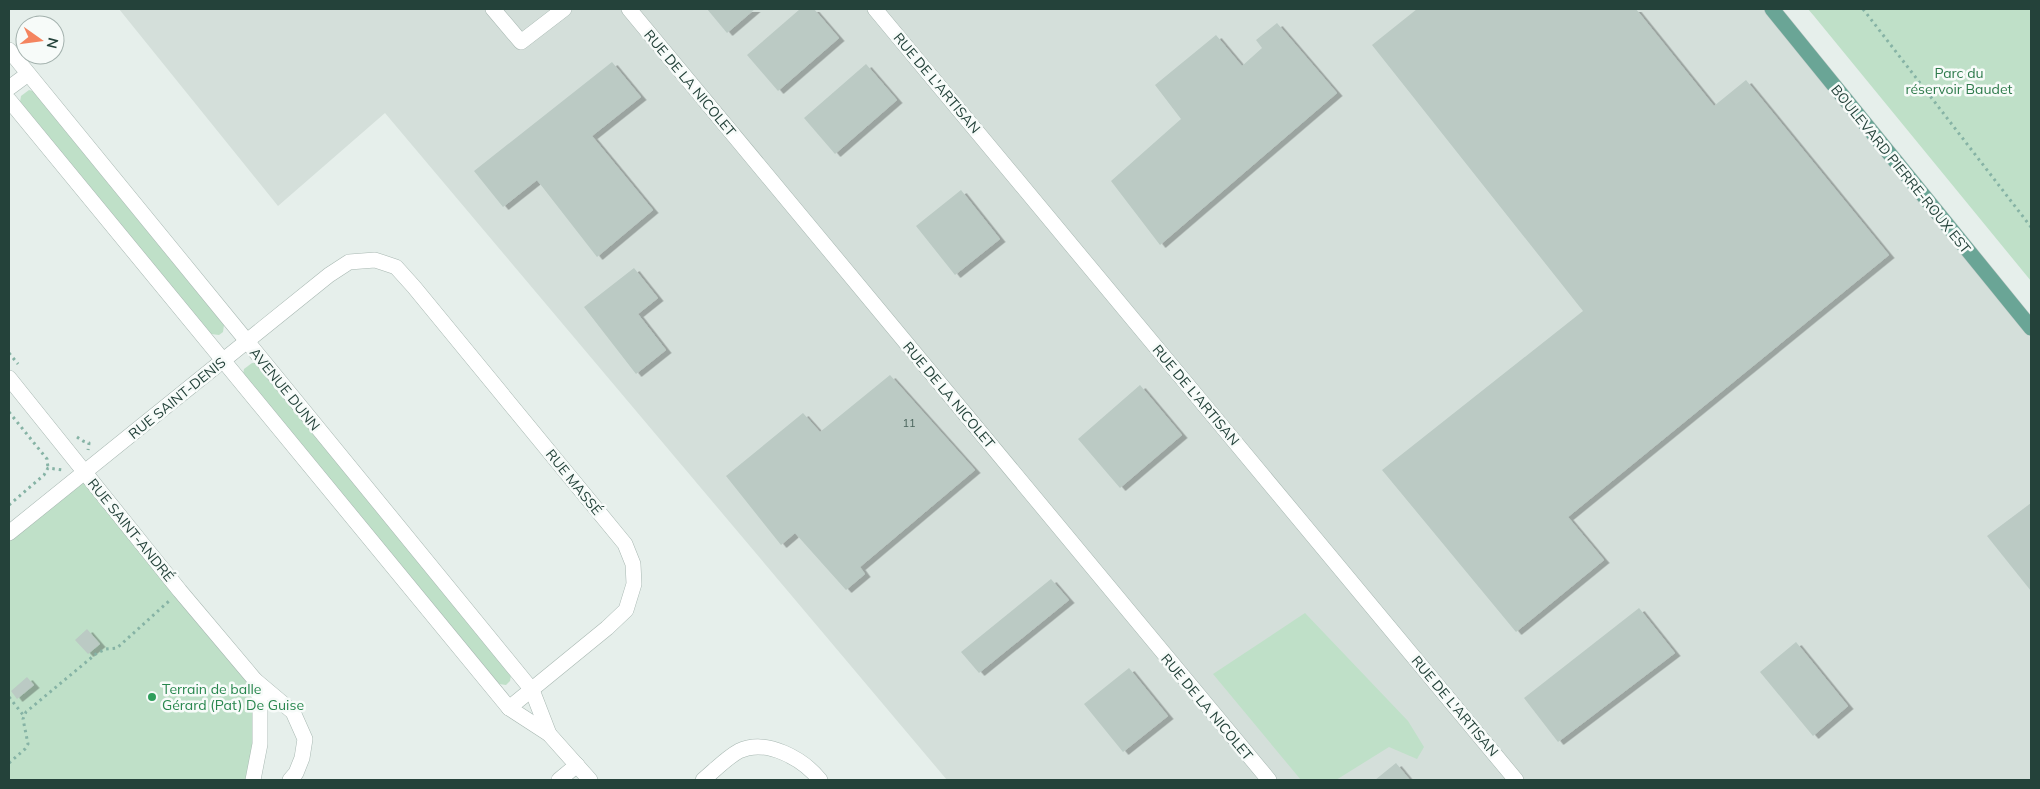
<svg xmlns="http://www.w3.org/2000/svg" width="2040" height="789" font-family="Mulish,sans-serif">
<defs>
<filter id="shadow"><feDropShadow dx="5.5" dy="3" stdDeviation="0" flood-color="#0004"/></filter>
</defs>
<rect width="100%" height="100%" fill="#e6efeb"/>
<path fill="#d4dfda" d="M119,9H1772L2031,328V780H947L385,113L278,206Z"/>
<g fill="#bfe0c8">
<path d="M1808,9H2031V281L1814,16Z"/>
<path d="M29,90L33,91L224,325L223,332L219,335L211,334L20,102L21,96Z"/>
<path d="M252,363H256L511,675L510,681L506,685L499,684L243,374L244,369Z"/>
<path d="M85,472L255,680L253,780H9V533Z"/>
<path d="M1305,613L1408,721L1424,747L1417,759L1389,747L1336,780H1301L1213,674Z"/>
</g>
<g fill="#bbcac4" filter="url(#shadow)">
<path d="M707,9H755L727,33Z"/>
<path d="M800,9H814L839,38L778,91L747,55Z"/>
<path d="M1417,9H1636L1714,106L1746,80L1889,255L1568,517L1604,560L1516,632L1382,470L1583,311L1372,45Z"/>
<path d="M1277,23L1337,93L1160,245L1111,181L1181,119L1155,85L1216,35L1242,66L1262,48L1256,40Z"/>
<path d="M612,62L641,97L592,136L653,210L597,257L537,180L503,207L474,171Z"/>
<path d="M866,64L897,100L835,154L804,118Z"/>
<path d="M961,190L1000,239L955,275L916,226Z"/>
<path d="M634,268L658,298L638,314L666,350L636,374L584,307Z"/>
<path d="M890,375L975,470L860,567L865,574L846,590L795,533L781,545L726,476L803,413L820,432Z"/>
<path d="M1140,385L1182,435L1120,488L1078,439Z"/>
<path d="M2031,503V591L1987,536Z"/>
<path d="M1051,579L1069,600L979,673L961,652Z"/>
<path d="M1639,608L1675,653L1558,742L1524,698Z"/>
<path d="M87,629L100,644L88,654L75,640Z"/>
<path d="M1796,642L1848,706L1813,736L1760,672Z"/>
<path d="M1129,668L1168,716L1123,752L1084,704Z"/>
<path d="M27,677L34,685L17,699L11,691Z"/>
<path d="M1396,763L1410,780H1375Z"/>
</g>
<g fill="none" stroke-linecap="round" stroke-linejoin="round">
<g stroke="#a8b8b2" stroke-width="16">
<g id="minor">
<path d="M493,9L521,42L564,9"/>
<path d="M629,9L1269,780"/>
<path d="M875,9L1516,780"/>
<path d="M9,50L532,690L549,734"/>
<path d="M9,88L28,74"/>
<path d="M9,100L509,708L549,734L590,780"/>
<path d="M9,378L180,591L255,680L260,701V744L253,780"/>
<path d="M9,533L329,275L349,262L375,260L396,267L414,287L625,544L633,564L634,584L626,610L607,628L509,708"/>
<path d="M255,680L293,712L305,739L302,758L296,773L290,780"/>
<path d="M559,780L577,765"/>
<path d="M703,780C714,771 726,758 739,751C767,738 803,759 820,780"/>
</g>
</g>
<g stroke="#c2cac8" stroke-width="16">
<path id="major" d="M1772,9L2031,328"/>
</g>
<g stroke="#86b3a5" stroke-width="3" stroke-dasharray="2.5 4" stroke-linecap="butt">
<path d="M1863,9L2031,227"/>
<path d="M9,353L18,364"/>
<path d="M9,412L47,459L48,468"/>
<path d="M77,437L83,441L89,443L88,450"/>
<path d="M9,505L44,475L48,468L63,470"/>
<path d="M9,697L24,716"/>
<path d="M9,763L25,749L28,744L23,719L26,712L97,653L106,649L117,648L169,601"/>
</g>
<use href="#minor" stroke="#fff" stroke-width="15"/>
<use href="#major" stroke="#6aa596" stroke-width="15"/>
</g>
<circle fill="#2e9e5b" stroke="#f7fbf9" stroke-width="2" cx="152" cy="697" r="5"/>
<g text-anchor="middle" stroke-width="5" stroke-linejoin="round" paint-order="stroke">
<g font-size="11" fill="#4a645c">
<text x="909" y="427">11</text>
</g>
<g font-size="14" fill="#2d7a4b" stroke="#f7fbf9">
<text x="1959" y="78">Parc du<tspan x="1959" dy="16">réservoir Baudet</tspan></text>
</g>
<g font-size="14" fill="#24423a" stroke="#f7fbf9">
<text transform="translate(690 83) rotate(50)" y="5">RUE DE LA NICOLET</text>
<text transform="translate(937 83) rotate(50)" y="5">RUE DE L'ARTISAN</text>
<text transform="translate(1901 169) rotate(51)" y="5">BOULEVARD PIERRE-ROUX EST</text>
<text transform="translate(285 389) rotate(51)" y="5">AVENUE DUNN</text>
<text transform="translate(949 395) rotate(50)" y="5">RUE DE LA NICOLET</text>
<text transform="translate(1196 395) rotate(50)" y="5">RUE DE L'ARTISAN</text>
<text transform="translate(177 398) rotate(-39)" y="5">RUE SAINT-DENIS</text>
<text transform="translate(574 482) rotate(51)" y="5">RUE MASSÉ</text>
<text transform="translate(131 530) rotate(51)" y="5">RUE SAINT-ANDRÉ</text>
<text transform="translate(1455 706) rotate(50)" y="5">RUE DE L'ARTISAN</text>
<text transform="translate(1207 707) rotate(50)" y="5">RUE DE LA NICOLET</text>
</g>
<g font-size="14" fill="#27864d" stroke="#f7fbf9" text-anchor="start">
<text x="162" y="694">Terrain de balle<tspan x="162" dy="16">Gérard (Pat) De Guise</tspan></text>
</g>
</g>
<rect width="2040" height="789" fill="none" stroke="#24423a" stroke-width="20"/>
<g transform="translate(40 40) rotate(104)"><circle r="24" fill="#f7fbf9" stroke="#a3b1ad"/>
<path d="M0-4L9 19L0 12L-9 19Z" fill="#f4845f"/>
<text y="-8" font-size="14" font-weight="bold" text-anchor="middle" fill="#24423a">N</text>
</g>
</svg>
